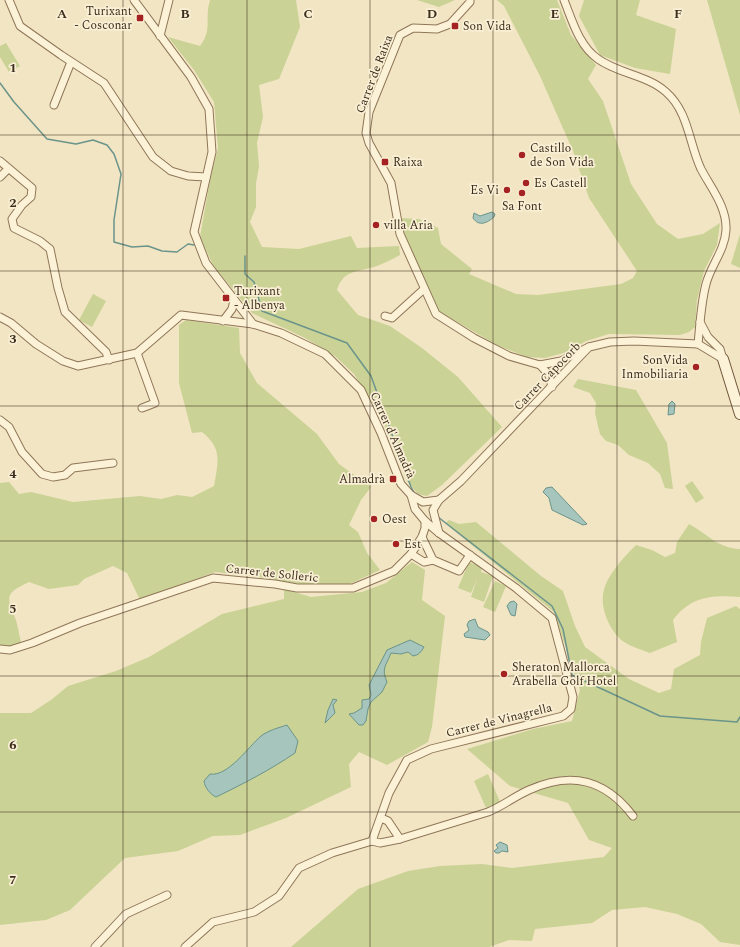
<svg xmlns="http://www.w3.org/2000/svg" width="740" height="947" font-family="Spectral,serif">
<rect width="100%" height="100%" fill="#f2e5c3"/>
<g fill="#cad296">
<path d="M210,0H296L300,27L279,79L259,85L263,117L257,143L259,166L256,184V207L250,222L262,247L299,249L351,236L357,248L399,246L400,255C392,259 383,264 374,267C357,272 343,270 337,290L358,315L390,326L422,348L458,377L502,427L442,485L427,496L418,494L407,481L380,415L354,374L336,357L305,338L252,313L213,265L200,237L210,180L218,148L214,102L194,70L168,37L200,46C213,29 204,19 210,0Z"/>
<path d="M417,0H455L439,7Z"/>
<path d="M497,0H557L571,35L596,65L588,79L603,101L631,184L657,224L678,239L703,234L720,223L717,245L704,271L697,300L695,327L689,332L680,335L609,334L586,341L567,352L545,358L527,357L497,345L440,312L403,235L401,218L419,219L438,228L441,244L472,269L469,274L516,294L538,295L621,284L633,278L637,271L589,198L573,151L540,76L504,6Z"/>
<path d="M584,0H640L636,15L676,29L670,74L635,68L600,55L579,16Z"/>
<path d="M707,0H740V115Z"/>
<path d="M6,43L20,66L9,72L0,57V46Z"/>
<path d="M740,234V268L731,264Z"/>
<path d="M93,294L106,301L92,327L79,320Z"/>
<path d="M186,320L239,328L240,353L257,383L317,434L339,464L371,487L361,500L349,525L358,532L367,553L380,570L350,584L312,586L258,577L215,572L140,600L127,573L113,566L84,579L78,585L49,589L29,582C3,594 7,597 16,620C18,627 19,635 21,642L8,647L0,645V483L9,482L19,494L31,492L73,502L140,496L161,499L177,495L192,497L214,486C218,462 223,449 202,432L192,433L179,383V325Z"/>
<path d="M578,379L636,390L667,443L673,489L665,488L660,474L648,463L629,455L618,445L606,441L600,434L598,426L595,413L596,403L590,393L573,387Z"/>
<path d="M692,481L704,498L696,503L685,486Z"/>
<path d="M449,520L459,524L476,522L541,576L563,591L575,626L585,647L629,679L659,693L671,689L674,669L700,655L701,642L707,618L736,606L740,609V945L720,942L701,924L677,914L645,907L612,910L592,923L535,929L532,941L509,940L489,947H291L358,889L408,871L440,866L482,864L512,868L604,857L612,848L589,840L568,803L510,786L467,749L533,729L572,721L580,690L554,612L445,523Z"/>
<path d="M689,524C708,534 717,548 740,549V597C712,595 691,596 673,620L677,642L650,653C642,650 632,647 624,642C610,632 599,607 604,590C608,574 625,556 636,545L652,550L665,557L675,553L677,542Z"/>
<path d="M412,562L425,570L422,600L445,616L432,727L428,742L387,765L359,752L349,764L351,787L286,818L240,835L213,836L178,851L125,858L70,910L46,920L0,925V713H31L51,700L68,686L116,671L149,657L222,614L284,599V589L311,597L362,592L386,583Z"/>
<path d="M469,562L482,567L481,572L493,576L484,602L471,597L477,579L471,593L458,588Z"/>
<path d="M495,581L506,586L495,612L483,607Z"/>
<path d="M488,774L500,802L486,808L474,781Z"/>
</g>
<g fill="#a6c5bc" stroke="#6b948b">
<path d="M492,212L495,214L494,217C487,223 479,227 473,218L474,213L480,216Z"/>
<path d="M672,401L675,404L674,414L668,415L669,404Z"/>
<path d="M552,487L587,524L583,525L552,510L549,498L543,492L546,488Z"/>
<path d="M514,601L517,604L515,616L511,615L507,606L510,602Z"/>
<path d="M475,619L478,627L488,632L490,635L485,640L465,637L464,634L469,630L467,625L469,621Z"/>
<path d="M410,640L424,647C421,652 419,655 413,656L408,652L401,654L391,653C386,666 381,668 387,682L382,692L371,702L368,709L366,721L363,725H359L349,714L354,713L362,708V700L369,699L371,695L369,685L387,650Z"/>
<path d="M333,699L337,700L333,705L335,713L325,723L328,710Z"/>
<path d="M287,725L298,741L295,753C270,770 243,784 216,797C210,794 205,788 204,781L210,774C228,777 249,746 261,736C269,730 278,728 287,725Z"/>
<path d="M500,842L507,845L508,852L502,851L499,853H496L494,851L498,848L496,845Z"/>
</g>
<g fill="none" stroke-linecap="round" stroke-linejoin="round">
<g stroke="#6b948b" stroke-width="1.5">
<path d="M0,83L14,102L47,139L76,144L93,140L107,145L114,154L121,174L114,220V242L132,247L148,246L162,251L177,252L188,244L194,245"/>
<path d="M245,256V274L254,282L262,311L347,343L371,376L411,487L415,494"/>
<path d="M438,517L552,606L563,629L572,675L660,716L737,722L740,717"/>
</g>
<g stroke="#8f7658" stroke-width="9">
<g id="street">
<path d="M9,0L20,26L61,55L104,83L153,157L171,171L188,176L206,177"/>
<path d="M134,0L191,77L209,109L212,152L194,232L206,263L253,324"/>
<path d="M470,0V2L450,24L437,29L413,28L400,35L369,112L366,133L369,143L391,183L400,234L436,314L474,338L509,356L540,365L561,361L589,347"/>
<path d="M564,0C572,20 579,46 598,59C619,74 647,75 666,92C689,112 689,144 701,169C711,188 727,207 726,230C725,250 711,265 706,284C701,303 700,324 698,344"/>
<path d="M160,36L169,0"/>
<path d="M54,105L71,62"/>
<path d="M0,161L32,188L31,197L22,205L12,219L14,228L40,241L50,249L58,288L65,312L106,352L109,360"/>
<path d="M0,177L8,169"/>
<path d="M385,316L392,318L424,289"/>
<path d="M0,317L11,323L36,344L63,361L78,366L137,353L181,315L253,324L281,333L325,354L361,390L381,433L401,484L411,495L423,502L439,500"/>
<path d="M223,321L232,309L234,300"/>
<path d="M700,322L708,337L720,349L723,359"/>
<path d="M137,353L155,403L142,408"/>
<path d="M540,365L549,375L552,387"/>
<path d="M0,420L9,427L22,452L42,474L53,477L65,475L73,468L113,463"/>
<path d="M439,533L433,510L439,500L461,481L589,347L610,342L634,341L698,344L723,359"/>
<path d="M422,537L433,560L459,571L470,555"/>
<path d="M411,554L424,562L433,560"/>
<path d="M0,649L10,650L32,643L80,623L213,578L275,584L297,588H353L394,571L411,554L422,537L425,528V521"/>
<path d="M381,818L388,821L400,839L488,812C503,806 515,796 529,790C571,771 605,779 633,816"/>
<path d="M372,841L389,793L407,760L431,749L563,716L571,709L573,697L552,618L516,588L439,533L425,521L415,509L411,495"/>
<path d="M372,841L380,843L400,839"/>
<path d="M95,947L126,914L167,895"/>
<path d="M185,947L213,922L254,912L279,896L299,868L332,853L372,841"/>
</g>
</g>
<g stroke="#71573b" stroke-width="12">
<path id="secondary" d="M723,359L740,414"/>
</g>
<use href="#street" stroke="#fcf2d8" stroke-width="7"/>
<use href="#secondary" stroke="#fcf2d8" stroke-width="10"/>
</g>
<path fill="none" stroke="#3d2d1d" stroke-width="1" stroke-opacity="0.55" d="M123,0V947M247,0V947M370,0V947M493,0V947M617,0V947M0,135H740M0,271H740M0,406H740M0,541H740M0,676H740M0,812H740"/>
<g fill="#a42322" stroke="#f9efd4" stroke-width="1.5">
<rect x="136" y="14" width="8" height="8" rx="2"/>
<rect x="451" y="22" width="8" height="8" rx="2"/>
<circle cx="522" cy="155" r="4"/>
<rect x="381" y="158" width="8" height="8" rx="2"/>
<circle cx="526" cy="183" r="4"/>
<circle cx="507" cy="190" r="4"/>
<circle cx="522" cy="193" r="4"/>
<circle cx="376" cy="225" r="4"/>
<rect x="222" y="294" width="8" height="8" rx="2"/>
<circle cx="696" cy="367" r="4"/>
<rect x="389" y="475" width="8" height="8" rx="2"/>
<circle cx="374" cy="519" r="4"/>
<circle cx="396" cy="544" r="4"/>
<circle cx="504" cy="674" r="4"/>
</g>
<g text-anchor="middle" stroke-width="3.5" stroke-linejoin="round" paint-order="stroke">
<g font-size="12" fill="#3d2d1d" stroke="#f9efd4" text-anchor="start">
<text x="132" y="15" text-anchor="end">Turixant<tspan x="132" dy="14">- Cosconar</tspan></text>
<text x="463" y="30">Son Vida</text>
<text x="530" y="152">Castillo<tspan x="530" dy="14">de Son Vida</tspan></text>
<text x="393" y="166">Raixa</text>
<text x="534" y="187">Es Castell</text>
<text x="499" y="194" text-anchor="end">Es Vi</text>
<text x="522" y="210" text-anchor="middle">Sa Font</text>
<text x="384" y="229">villa Aria</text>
<text x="234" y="295">Turixant<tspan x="234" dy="14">- Albenya</tspan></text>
<text x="688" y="364" text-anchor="end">SonVida<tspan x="688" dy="14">Inmobiliaria</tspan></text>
<text x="385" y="483" text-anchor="end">Almadrà</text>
<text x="382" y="523">Oest</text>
<text x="404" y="548">Est</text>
<text x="512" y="671">Sheraton Mallorca<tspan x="512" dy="14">Arabella Golf Hotel</tspan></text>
</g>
<g font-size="12" fill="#3d2d1d" stroke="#f9efd4">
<text transform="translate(374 74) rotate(-69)" y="4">Carrer de Raixa</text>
<text transform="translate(547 376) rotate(-46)" y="4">Carrer Capocorb</text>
<text transform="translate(393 435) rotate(66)" y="4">Carrer d'Almadrà</text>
<text transform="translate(272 573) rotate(6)" y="4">Carrer de Solleric</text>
<text transform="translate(499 720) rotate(-14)" y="4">Carrer de Vinagrella</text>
</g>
</g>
<g font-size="13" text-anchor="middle" font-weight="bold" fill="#3d2d1d" stroke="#f9efd4" stroke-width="3.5" stroke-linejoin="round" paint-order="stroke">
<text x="62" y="18">A</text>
<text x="185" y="18">B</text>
<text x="308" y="18">C</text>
<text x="432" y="18">D</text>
<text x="555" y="18">E</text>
<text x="678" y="18">F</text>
<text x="13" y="72">1</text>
<text x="13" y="207">2</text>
<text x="13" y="343">3</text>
<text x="13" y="478">4</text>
<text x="13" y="613">5</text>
<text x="13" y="749">6</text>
<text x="13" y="884">7</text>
</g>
</svg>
